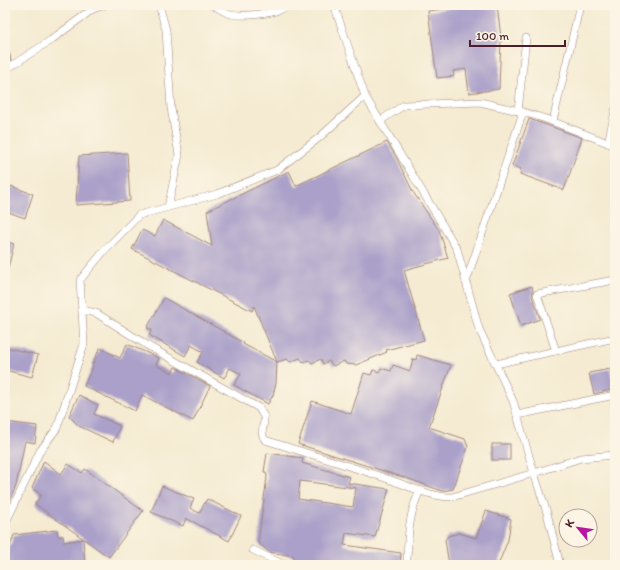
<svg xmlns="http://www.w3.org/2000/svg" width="620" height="570" font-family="Itim,sans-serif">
<rect width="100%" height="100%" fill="#fcf5e5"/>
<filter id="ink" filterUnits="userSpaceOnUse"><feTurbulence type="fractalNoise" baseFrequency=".025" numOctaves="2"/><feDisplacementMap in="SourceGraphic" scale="8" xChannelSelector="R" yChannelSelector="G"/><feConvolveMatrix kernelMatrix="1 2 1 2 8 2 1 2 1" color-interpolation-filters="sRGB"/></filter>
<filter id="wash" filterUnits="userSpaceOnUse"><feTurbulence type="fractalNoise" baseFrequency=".012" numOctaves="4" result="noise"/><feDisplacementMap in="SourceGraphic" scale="16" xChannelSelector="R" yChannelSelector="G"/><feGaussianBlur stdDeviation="0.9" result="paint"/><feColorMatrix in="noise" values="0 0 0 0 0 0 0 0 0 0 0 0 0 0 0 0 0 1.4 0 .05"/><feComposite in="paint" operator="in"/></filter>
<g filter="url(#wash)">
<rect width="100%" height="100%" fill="#f5ebd2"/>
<g id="blocks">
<g fill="#aaa0c9" fill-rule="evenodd">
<path d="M475,5H497L501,38L499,89L469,93L466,69L453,71L454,76L437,78L428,11Z"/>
<path d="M5,44H7L11,60L5,64Z"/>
<path d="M529,119L544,124L582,138L564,190L520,174L521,169L512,166Z"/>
<path d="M387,142L396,157L413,192L439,230L448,258L404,270L424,340L386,350L387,352L356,365L346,364L344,361L333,366L329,361L323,364L321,359L312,363L309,360L303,362L300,358L290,362L287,359L277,362L254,306L252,311L132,249L142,230L155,236L163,220L212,246L207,211L289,171L296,186Z"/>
<path d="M127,153L130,201L76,205L79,156Z"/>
<path d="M5,184L33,194L25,218L5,211Z"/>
<path d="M5,241L14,244L7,272H5Z"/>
<path d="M532,286L533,291L532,296L540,319L521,326L510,293Z"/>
<path d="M164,298L244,343L243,344L277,362L276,383L273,395L268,404L234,385L241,374L230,368L224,378L197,362L203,352L191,345L185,356L149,335L152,330L147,328Z"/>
<path d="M127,344L159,358L156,365L172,373L175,367L210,386L193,421L142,395L135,411L84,386L93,366L92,365L100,348L120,358Z"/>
<path d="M5,347L38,355L32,377L5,370Z"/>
<path d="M417,355L451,365L429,427L465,439L468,447L453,489L442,491L412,480L298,444L312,401L351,414L364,373L371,375L373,370L379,372L381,368L391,371L393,365L410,371L413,359L416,360Z"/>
<path d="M610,369L615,389L594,394L589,373Z"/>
<path d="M79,395L98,405L94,414L120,426L113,442L79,426L69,416Z"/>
<path d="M5,422L37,426L35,443L25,441L16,486L5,512Z"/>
<rect x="492" y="444" width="18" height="16"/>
<path d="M267,453L303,458L302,463L350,477L348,483L389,489L375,537L346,533L344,545L401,553L400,565H297L293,564L294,556L269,552L258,543L267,477L266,472H264ZM300,481L356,488L353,507L298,499Z"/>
<path d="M44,461L61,474L68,464L82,473L85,469L143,511L109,557L35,504L41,495L32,488Z"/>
<path d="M162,486L194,499L190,508L199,513L207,499L241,516L229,541L186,518L183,526L151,512Z"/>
<path d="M486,511L511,519L508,540L498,565H449L445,540L448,536L459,533L476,538Z"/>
<path d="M57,530L58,536H63L64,542L83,539L85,565H7L6,558L14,535Z"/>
</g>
</g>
</g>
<g filter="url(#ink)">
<use href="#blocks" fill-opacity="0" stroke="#a0857e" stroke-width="1"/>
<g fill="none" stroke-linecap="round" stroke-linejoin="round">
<g stroke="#a0857e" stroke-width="8">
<g id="minor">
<path d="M159,5L166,30L171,108L179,155L168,207"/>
<path d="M214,5C219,8 225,13 231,14C242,17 279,14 286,5"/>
<path d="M334,5L365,96"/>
<path d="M5,70L51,40L93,9L105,5"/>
<path d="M518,111L526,38"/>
<path d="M380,121L404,105L480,102L523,112L546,119L608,143L615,146"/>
<path d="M553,121L580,5"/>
<path d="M608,143L615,111"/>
<path d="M466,282L523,112"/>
<path d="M82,310L96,313L150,347L259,408C260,411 263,414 264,417C265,426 259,432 265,440C306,453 347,465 388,479C409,486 430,497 452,497L534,473L581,458L615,455"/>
<path d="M556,351L537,294L615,280"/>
<path d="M496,364L615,338"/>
<path d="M517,415L615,395"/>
<path d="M5,524L40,451L57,428L84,344L80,280L104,251L139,215L217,194L277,170L320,137L365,96L457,249L479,329L513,401L534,473L547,513L560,565"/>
<path d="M253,550L284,565"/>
<path d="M407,559C408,536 409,512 420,491"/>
</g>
</g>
<use href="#minor" stroke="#fff" stroke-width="7"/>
</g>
</g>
<rect width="620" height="570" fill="none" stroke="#fcf5e5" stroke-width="20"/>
<g transform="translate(578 528) rotate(299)"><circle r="19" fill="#fcf5e5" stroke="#b59f9b"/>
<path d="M0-3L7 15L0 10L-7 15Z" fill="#b5179e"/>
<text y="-6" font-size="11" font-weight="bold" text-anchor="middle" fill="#4a1f2b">K</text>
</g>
<path d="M470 40v6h95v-6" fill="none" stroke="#4a1f2b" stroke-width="2"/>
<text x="476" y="40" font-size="12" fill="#4a1f2b" stroke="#fcf5e5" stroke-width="3" paint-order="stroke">100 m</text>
</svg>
